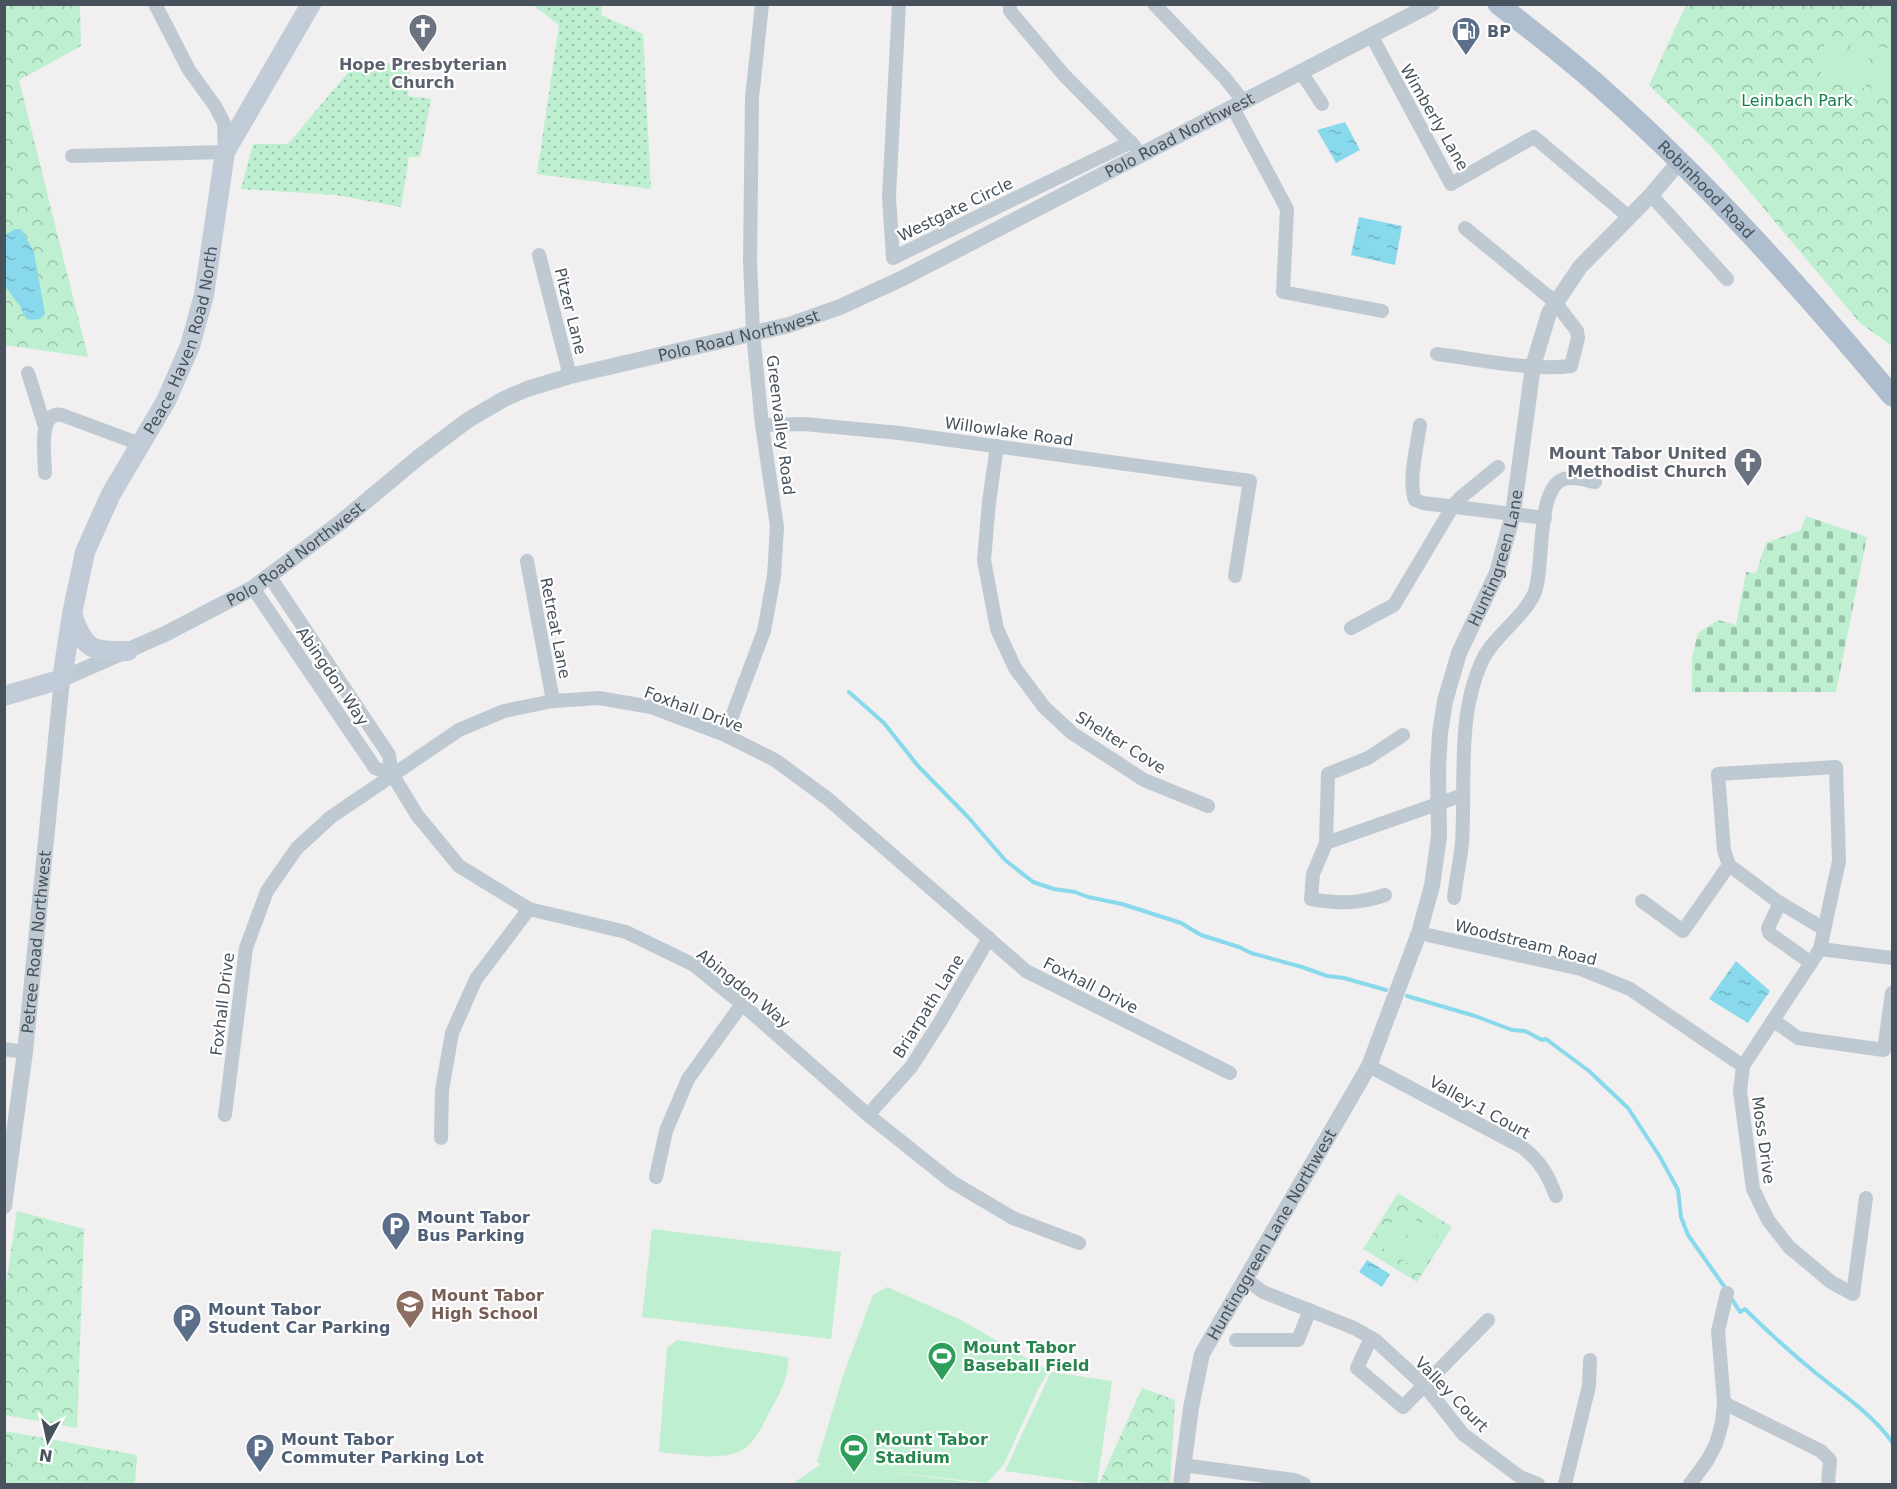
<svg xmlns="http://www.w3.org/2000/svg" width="1897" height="1489" font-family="'DejaVu Sans',sans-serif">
<defs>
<pattern id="grass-dots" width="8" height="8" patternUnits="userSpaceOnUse" patternTransform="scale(1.5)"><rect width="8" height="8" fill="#bdefd0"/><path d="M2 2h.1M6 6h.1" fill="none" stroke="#9bc4ac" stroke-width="1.8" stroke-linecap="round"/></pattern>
<pattern id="forest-crowns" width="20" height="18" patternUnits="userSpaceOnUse" patternTransform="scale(1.5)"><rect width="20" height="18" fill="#bdefd0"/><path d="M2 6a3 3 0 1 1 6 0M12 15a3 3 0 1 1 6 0" fill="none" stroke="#9bc4ac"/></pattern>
<pattern id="cemetery-stones" width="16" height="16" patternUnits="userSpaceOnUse" patternTransform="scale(1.5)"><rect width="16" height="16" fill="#bdefd0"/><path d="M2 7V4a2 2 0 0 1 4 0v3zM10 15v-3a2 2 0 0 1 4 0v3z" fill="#9bc4ac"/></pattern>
<pattern id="water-ripples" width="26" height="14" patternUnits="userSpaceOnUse" patternTransform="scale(1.5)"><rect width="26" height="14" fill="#89d9ed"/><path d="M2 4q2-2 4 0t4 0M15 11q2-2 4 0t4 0" fill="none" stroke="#72b3c3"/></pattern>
</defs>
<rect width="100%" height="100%" fill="#f1efef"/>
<g fill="url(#grass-dots)">
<path d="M533,5H602L601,15L643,34L651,189L537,174L559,25Z"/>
<path d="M360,58L410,68L408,96L431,99L420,157H409L401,207L336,195L241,189L253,144H288Z"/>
</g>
<g fill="url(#forest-crowns)">
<path d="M5,5H80L81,46L19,80L88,357L5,345Z"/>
<path d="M1686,5H1892V346L1860,323L1713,148L1649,85Z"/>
<path d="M1398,1193L1452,1227L1417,1282L1363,1249Z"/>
<path d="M17,1211L84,1229L77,1428L5,1415V1292Z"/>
<path d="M1142,1388L1175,1400L1170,1484H1099Z"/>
<path d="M5,1431L137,1455L135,1484H5Z"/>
</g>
<path fill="url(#cemetery-stones)" d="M1806,516L1867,537L1836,692H1692V658L1698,633L1718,620L1736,625L1746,572L1756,573L1766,543L1801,530Z"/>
<g fill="#bdefd0">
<path d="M1825,40L1845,42L1840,84L1820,82Z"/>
<path d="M1851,43L1871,46L1866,88L1846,85Z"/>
<path d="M1877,46L1892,49L1891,91L1871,89Z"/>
<path d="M1400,1208L1417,1219L1394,1255L1378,1245Z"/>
<path d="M1422,1222L1439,1233L1417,1269L1400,1259Z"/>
<path d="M652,1229L841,1252L831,1339L642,1317Z"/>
<path d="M887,1287L961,1320L1049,1371L1039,1387L1004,1464L987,1483L873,1470L983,1484H792L821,1464L817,1462L843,1376L873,1295Z"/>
<path d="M677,1340L788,1357C789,1379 781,1390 771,1409C765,1421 759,1435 749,1445C730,1464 684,1454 659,1452L667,1348Z"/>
<path d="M1051,1372L1112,1381L1097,1484L1005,1471Z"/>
</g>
<g fill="url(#water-ripples)">
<path d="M1345,122L1360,150L1336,163L1317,130Z"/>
<path d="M1359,217L1402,226L1395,265L1351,255Z"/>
<path d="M15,229H21L34,252L45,314L40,319L30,320L24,316L20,306L5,286V235Z"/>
<path d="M1736,961L1770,991L1748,1023L1709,999Z"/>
<path d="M1367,1260L1390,1274L1382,1287L1359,1272Z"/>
</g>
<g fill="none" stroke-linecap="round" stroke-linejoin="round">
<g stroke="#89d9ed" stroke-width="4">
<path d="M849,692L884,723L918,766L968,817L1005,860L1033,882L1054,889L1075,892L1088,897L1122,904L1181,923L1201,935L1239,947L1251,953L1302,967L1327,976L1344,978L1386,990"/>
<path d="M1407,996L1475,1016L1512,1030L1525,1031L1542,1040L1546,1039L1589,1071L1628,1108L1660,1157L1678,1190L1681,1217L1688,1235L1726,1289"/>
<path d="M1730,1296L1740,1312L1745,1309C1768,1332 1792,1354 1817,1374C1843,1395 1873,1415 1892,1442"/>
</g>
<g stroke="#bfc9d1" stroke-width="14">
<path d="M899,4L889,197L893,258L1131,142"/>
<path d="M1010,4V11L1064,75L1135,147"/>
<path d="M1154,4L1224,77L1244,102"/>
<path d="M1371,35L1451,184L1534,137L1629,217"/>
<path d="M1301,72L1322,104"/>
<path d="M1233,108L1287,209L1283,292L1382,311"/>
<path d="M72,156L225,152L224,123L215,106L189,70L155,4"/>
<path d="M1651,195L1727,279"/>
<path d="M539,255L570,376"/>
<path d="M1437,354C1476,359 1533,371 1571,366L1578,338L1577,331L1555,302L1465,228"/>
<path d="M28,373L45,427"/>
<path d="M762,425L804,424L899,433L1250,481L1235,576"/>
<path d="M1420,425C1417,446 1408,482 1415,500L1423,503L1545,518"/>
<path d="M997,446L989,502L984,560L997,629L1015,668L1044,707L1072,733L1144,780L1208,806"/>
<path d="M45,473C45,458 37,410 62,415L140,444"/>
<path d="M527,561L553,701"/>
<path d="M270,577L389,755L392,774L417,815L459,866L529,909L626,932L694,965L742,1004L868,1115L952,1182L1013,1218L1079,1243"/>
<path d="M253,588L375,768L392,774"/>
<path d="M1351,628L1394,605L1453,506L1460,498L1498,467"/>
<path d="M725,735L764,631L774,576L777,527L762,425L753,333L750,260L752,98L762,4"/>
<path d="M1326,843L1328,774L1368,758L1403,735"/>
<path d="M1729,865L1777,901L1824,929"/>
<path d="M1385,895C1358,904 1339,904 1311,899L1313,874L1326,843L1463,795"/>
<path d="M1454,898C1456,880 1460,862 1462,843C1466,784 1456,714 1483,659C1494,636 1523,618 1534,594C1545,570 1535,488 1564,479C1574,476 1585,480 1595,482"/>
<path d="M1642,901L1683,931L1729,865L1724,850L1718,774L1836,767L1839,861L1820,949L1743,1066L1740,1091L1753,1189L1768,1220L1789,1247L1831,1282L1853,1294L1866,1198"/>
<path d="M1780,903L1768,928L1769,933L1811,963"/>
<path d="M1419,933L1581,969L1630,989L1743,1066"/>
<path d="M1820,949L1892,958"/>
<path d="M1773,1020L1798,1038L1884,1050L1892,993"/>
<path d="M4,1049L25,1052"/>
<path d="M1369,1066L1522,1147C1541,1162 1547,1173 1556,1196"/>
<path d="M225,1115L246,948L267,891L297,848L331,817L459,730L504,711L553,701L599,698L651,707L725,735L775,760L828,799L1026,971L1230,1073"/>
<path d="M868,1115L911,1067L940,1022L989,938"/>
<path d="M441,1138L442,1090L452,1033L476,979L529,909"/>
<path d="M656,1177L666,1131L688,1079L742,1004"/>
<path d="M1247,1280L1263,1292L1354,1328L1375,1340L1425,1386L1463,1434L1520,1477L1538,1484"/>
<path d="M1371,1338L1357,1368L1403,1407L1488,1320"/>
<path d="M1236,1340H1298L1310,1310"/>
<path d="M1724,1403L1821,1451L1830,1460L1828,1484"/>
<path d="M1183,1465L1294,1480L1304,1484"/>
<path d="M1565,1484L1589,1386L1590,1360"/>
<path d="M1690,1484L1707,1461L1716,1444L1722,1423L1724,1403L1718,1331L1727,1293"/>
</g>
<g stroke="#bfc9d1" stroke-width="16">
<path id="s1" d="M4,1206L25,1052L62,679L165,634L253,588L341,522L419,457L468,420L504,399L527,389L570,376L789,325L840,307L903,278L1432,4"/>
<path id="s2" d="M1181,1484L1191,1408L1202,1354L1369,1066L1419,933L1432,886L1439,836L1438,768L1440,733L1445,701L1459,653L1497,573L1513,514L1533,366L1549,313L1580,267L1651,195L1680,161"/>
</g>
<g stroke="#c1ccd8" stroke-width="20">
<path d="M72,614C85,651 91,651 128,651"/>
<path id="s3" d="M4,696L62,679L72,614L85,552L111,494L166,401L190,346L204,295L225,152L311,4"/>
</g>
<path stroke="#aebece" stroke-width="21" id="s4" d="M1498,4C1535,33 1573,62 1608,94C1711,186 1804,291 1892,396"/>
</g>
<defs>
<g id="church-pin" transform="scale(1.5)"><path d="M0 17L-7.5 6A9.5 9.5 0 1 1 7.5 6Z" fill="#6b7280" stroke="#fff"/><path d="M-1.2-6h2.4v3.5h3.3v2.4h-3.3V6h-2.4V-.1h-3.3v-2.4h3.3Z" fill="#fff"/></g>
<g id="fuel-pin" transform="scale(1.5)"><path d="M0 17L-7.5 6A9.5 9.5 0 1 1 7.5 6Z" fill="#5c6f8a" stroke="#fff"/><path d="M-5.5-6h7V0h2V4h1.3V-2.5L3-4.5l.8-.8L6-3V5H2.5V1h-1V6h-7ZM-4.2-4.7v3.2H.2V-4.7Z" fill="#fff"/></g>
<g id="parking-pin" transform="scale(1.5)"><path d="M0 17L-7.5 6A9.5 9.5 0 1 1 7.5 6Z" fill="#5c6f8a" stroke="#fff"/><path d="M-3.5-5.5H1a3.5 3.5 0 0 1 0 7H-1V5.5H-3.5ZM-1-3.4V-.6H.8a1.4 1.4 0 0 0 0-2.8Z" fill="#fff"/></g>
<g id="school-pin" transform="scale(1.5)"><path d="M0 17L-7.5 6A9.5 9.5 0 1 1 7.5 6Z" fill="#8d6e63" stroke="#fff"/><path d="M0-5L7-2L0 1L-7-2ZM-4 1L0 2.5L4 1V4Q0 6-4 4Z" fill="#fff"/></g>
<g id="stadium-pin" transform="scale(1.5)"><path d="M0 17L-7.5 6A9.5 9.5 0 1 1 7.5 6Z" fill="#2e9e5b" stroke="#fff"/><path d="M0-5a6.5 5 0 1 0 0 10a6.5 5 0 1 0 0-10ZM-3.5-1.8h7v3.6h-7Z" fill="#fff"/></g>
</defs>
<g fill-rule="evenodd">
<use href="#church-pin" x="423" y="28"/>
<use href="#fuel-pin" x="1466" y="31"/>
<use href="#church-pin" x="1748" y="462"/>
<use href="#parking-pin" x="396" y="1226"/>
<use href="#school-pin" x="410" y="1304"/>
<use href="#parking-pin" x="187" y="1318"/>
<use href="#stadium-pin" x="942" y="1356"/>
<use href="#parking-pin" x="260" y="1448"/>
<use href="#stadium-pin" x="854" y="1448"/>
</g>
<g text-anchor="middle" stroke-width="4.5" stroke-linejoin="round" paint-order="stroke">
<g font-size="16" font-weight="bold" fill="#4e5e75" stroke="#fff" text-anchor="start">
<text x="1487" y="37">BP</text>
<text x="417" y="1223">Mount Tabor<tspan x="417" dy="18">Bus Parking</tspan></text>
<text x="208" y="1315">Mount Tabor<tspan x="208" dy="18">Student Car Parking</tspan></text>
<text x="281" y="1445">Mount Tabor<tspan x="281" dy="18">Commuter Parking Lot</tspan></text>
</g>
<g font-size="16" font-weight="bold" fill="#5b616d" stroke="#fff">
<text x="423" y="70">Hope Presbyterian<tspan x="423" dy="18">Church</tspan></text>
<text x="1727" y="459" text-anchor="end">Mount Tabor United<tspan x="1727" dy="18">Methodist Church</tspan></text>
</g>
<g font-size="16" fill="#167f49" stroke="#fff">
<text x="1797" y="106">Leinbach Park</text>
</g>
<g font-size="16" fill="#47525c" stroke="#fff">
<text transform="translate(1435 117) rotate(60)" y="6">Wimberly Lane</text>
<text dy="6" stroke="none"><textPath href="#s1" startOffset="1786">Polo Road Northwest</textPath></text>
<text dy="6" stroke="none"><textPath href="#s4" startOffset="279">Robinhood Road</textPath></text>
<text transform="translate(955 209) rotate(-26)" y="6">Westgate Circle</text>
<text transform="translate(571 311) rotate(76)" y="6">Pitzer Lane</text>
<text dy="6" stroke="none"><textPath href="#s1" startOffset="1300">Polo Road Northwest</textPath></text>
<text dy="6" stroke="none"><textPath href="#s3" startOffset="424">Peace Haven Road North</textPath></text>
<text transform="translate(781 425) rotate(83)" y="6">Greenvalley Road</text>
<text transform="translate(1009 431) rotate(8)" y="6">Willowlake Road</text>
<text dy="6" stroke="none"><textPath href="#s1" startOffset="796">Polo Road Northwest</textPath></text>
<text dy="6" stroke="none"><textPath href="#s2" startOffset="994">Huntingreen Lane</textPath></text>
<text transform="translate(556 628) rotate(79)" y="6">Retreat Lane</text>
<text transform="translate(333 676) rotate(56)" y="6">Abingdon Way</text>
<text transform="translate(694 709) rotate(20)" y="6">Foxhall Drive</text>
<text transform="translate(1121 742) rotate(32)" y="6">Shelter Cove</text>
<text transform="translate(1526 942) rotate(14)" y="6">Woodstream Road</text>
<text dy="6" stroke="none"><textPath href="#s1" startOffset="266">Petree Road Northwest</textPath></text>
<text transform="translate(1091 985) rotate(27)" y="6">Foxhall Drive</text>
<text transform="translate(744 988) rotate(39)" y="6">Abingdon Way</text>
<text transform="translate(222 1004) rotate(-83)" y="6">Foxhall Drive</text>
<text transform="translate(928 1006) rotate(-58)" y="6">Briarpath Lane</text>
<text transform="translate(1480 1107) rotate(29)" y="6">Valley-1 Court</text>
<text transform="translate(1764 1140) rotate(82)" y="6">Moss Drive</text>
<text dy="6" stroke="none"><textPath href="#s2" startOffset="270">Huntinggreen Lane Northwest</textPath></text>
<text transform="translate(1452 1394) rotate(46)" y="6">Valley Court</text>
</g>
<g font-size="16" font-weight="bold" fill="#785e54" stroke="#fff" text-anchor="start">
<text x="431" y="1301">Mount Tabor<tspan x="431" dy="18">High School</tspan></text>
</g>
<g font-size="16" font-weight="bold" fill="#27864d" stroke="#fff" text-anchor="start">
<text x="963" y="1353">Mount Tabor<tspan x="963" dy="18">Baseball Field</tspan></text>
<text x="875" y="1445">Mount Tabor<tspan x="875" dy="18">Stadium</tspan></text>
</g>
</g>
<rect width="1897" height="1489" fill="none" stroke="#47525c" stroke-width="12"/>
<g transform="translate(48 1441) rotate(188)" stroke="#ffffff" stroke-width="4.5" paint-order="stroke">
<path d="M0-4.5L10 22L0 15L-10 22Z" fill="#47525c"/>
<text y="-9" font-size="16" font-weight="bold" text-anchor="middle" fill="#47525c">N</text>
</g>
</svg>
